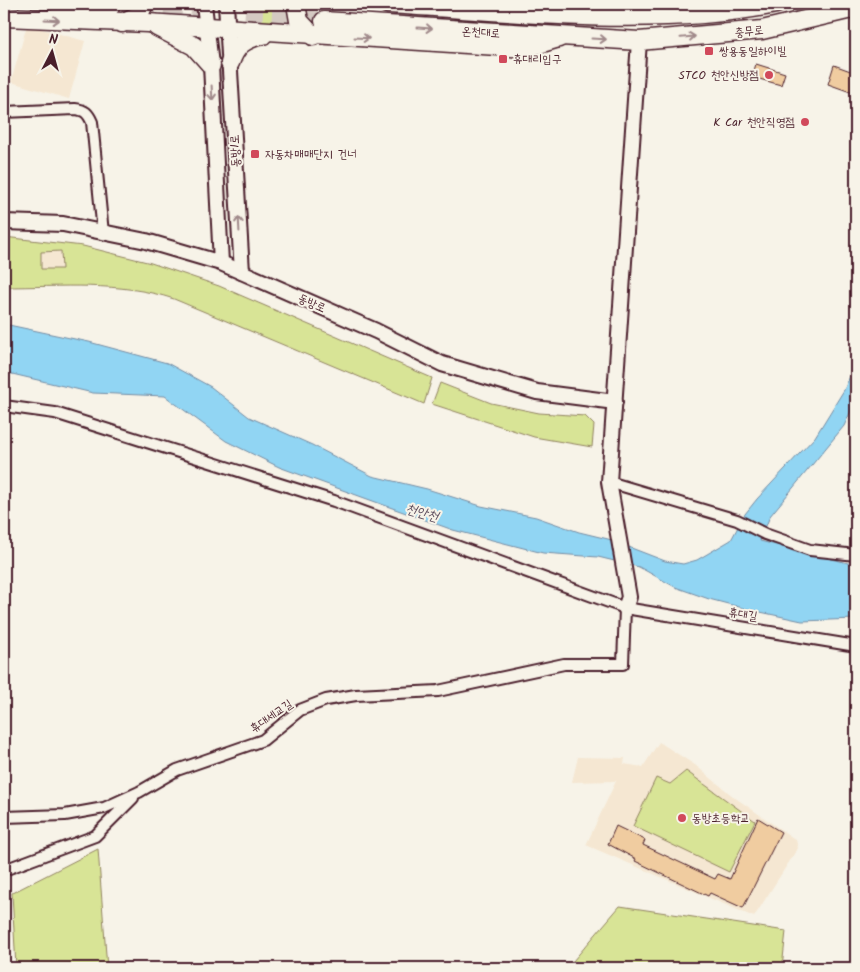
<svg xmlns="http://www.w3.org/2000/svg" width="860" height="972" font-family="Kalam,'Poor Story',sans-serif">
<rect width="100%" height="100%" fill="#f7f3e8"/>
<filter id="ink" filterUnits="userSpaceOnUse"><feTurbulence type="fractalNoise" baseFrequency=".02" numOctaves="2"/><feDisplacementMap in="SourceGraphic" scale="10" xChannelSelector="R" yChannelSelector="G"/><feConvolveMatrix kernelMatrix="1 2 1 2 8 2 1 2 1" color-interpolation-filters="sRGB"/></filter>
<g filter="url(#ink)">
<g fill="#f5e7d2">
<path d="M27,25L85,41L69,99L11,82Z"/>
<path d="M61,251L62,269H41V252Z"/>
<path d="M659,742L695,765L734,797L796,840L798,848L754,917L586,845L616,781L572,782L578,757L625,758L624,764L643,767Z"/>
</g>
<g fill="#d8e496" stroke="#918260" fill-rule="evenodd">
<path d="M253,4H289L295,27H254Z"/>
<path d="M4,237L83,246L151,263L219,286L432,378L424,404L174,299C120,281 60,287 4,287ZM61,251L62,269H41V252Z"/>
<path d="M440,383L491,403L539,413L585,416L594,425L592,447L534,437L432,404Z"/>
<path d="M686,771L755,821L729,872L633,826L656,778L670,784Z"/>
<path d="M98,849L107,968H16L12,893Z"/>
<path d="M620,906L786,931L782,968H567Z"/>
</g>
<path fill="#91d5f3" stroke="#758ca3" d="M4,324L89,342L167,363L211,387L249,417L312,445L372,476L427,489L481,506L536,517L579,532L608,539L665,561L683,564L697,560L731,540L745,514L757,499L815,437L844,390L856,362V400L844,426L770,516L760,541L856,565V619L802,621L751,610L709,599L675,587L639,567L598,557L543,553L453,530L279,467L226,441L165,396L93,393L8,373L4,371Z"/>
<g fill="#f0cca0" stroke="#4a1f2b">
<path d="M756,64L785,73L781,85L752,77Z"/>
<path d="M834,65L856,73V94L828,84Z"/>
<path d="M758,818L781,832L743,908L710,893L708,896L635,861L636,859L608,844L616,826L645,840L643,845L715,879L718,874L730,879Z"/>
</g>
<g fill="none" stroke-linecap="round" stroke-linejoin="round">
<path stroke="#d4c9c2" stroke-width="18" stroke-dasharray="18 9" stroke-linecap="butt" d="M110,7L324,21"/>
<g stroke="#4a1f2b" stroke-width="14">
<g id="street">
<path d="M4,112L75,109C85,110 88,113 92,122L103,233"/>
<path d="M4,406L55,413L334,501L625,608L856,646"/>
<path d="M609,482L737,520L765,534L810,550L856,555"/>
<path d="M4,817L65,815L104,808L139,792L177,770L263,740L300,710L326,700L356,695L438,691L564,664H623L625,608"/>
<path d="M4,870L95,836L133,798"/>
</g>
</g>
<g stroke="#4a1f2b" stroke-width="18">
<g id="secondary">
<path d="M204,4L211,65L221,263"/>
<path d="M226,4L242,272"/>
<path d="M4,222L63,224L146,241L221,263L376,331L442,364L537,392L615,402"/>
<path d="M625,608L629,597L609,482L639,41"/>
</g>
</g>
<g stroke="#4a1f2b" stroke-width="21">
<g id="highway">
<path d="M59,4L110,7"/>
<path d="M296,4L299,21L313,36"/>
<path d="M387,4C513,11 652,29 776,4"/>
<path d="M606,4H652"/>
<path d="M4,17L148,23L526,48L559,38"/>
<path d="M324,21L639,41L762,30L856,8"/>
<path d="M122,23L139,15L144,4"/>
<path d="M157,27L194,46L211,65"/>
<path d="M230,63C236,45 244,39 263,35"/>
</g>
</g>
<use href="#street" stroke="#f7f3e8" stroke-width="10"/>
<use href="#secondary" stroke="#f7f3e8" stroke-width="14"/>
<use href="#highway" stroke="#f7f3e8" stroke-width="18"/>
</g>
<defs><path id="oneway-shaft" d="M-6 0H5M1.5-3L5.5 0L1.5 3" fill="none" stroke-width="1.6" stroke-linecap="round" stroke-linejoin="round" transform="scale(1.25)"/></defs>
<g stroke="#a0898a">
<use href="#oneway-shaft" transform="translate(52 20) rotate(3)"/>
<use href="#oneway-shaft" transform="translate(425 28) rotate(4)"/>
<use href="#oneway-shaft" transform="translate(688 37) rotate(-5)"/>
<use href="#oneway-shaft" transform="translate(362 38) rotate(3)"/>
<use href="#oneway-shaft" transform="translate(599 39) rotate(3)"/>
<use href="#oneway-shaft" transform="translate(212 93) rotate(87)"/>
<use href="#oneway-shaft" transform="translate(239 224) rotate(-93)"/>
</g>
</g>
<g fill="#d1495b" stroke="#f7f3e8" stroke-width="2">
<rect x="704" y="46" width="10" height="10" rx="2.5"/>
<rect x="498" y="54" width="10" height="10" rx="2.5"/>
<circle cx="769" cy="75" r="5"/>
<circle cx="805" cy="122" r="5"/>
<rect x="250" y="149" width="10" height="10" rx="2.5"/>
<circle cx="682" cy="818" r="5"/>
</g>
<g text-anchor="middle" stroke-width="4" stroke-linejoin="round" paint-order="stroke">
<g font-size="12" fill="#4a1f2b" stroke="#f7f3e8">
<text transform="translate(749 31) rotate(-6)" y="4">충무로</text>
<text transform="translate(481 32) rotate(4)" y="4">온천대로</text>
<text transform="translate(235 151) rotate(-93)" y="4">동방1로</text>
<text transform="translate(312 303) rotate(24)" y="4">동방로</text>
<text transform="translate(743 614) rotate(9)" y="4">휴대길</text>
<text transform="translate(271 716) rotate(-35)" y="4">휴대세교길</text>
</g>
<g font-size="12" fill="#4a1f2b" stroke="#f7f3e8" text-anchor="start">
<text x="719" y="55">쌍용동일하이빌</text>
<text x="513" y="63">휴대리입구</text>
<text x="759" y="79" text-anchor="end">STCO 천안신방점</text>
<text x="795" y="126" text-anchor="end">K Car 천안직영점</text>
<text x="265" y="158">자동차매매단지 건너</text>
<text x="692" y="822">동방초등학교</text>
</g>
<g font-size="14" font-style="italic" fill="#5c4c5d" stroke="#f7f3e8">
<text transform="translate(422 512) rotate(16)" y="5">천안천</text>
</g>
</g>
<rect width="860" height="972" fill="none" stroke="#f7f3e8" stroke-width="20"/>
<rect x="10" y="10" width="840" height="952" fill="none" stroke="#4a1f2b" stroke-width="2" filter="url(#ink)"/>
<g transform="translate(52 52) rotate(6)" stroke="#f7f3e8" stroke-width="4" paint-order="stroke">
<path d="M0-4L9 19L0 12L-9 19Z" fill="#4a1f2b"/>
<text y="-8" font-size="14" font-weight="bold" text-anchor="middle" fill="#4a1f2b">N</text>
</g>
</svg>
